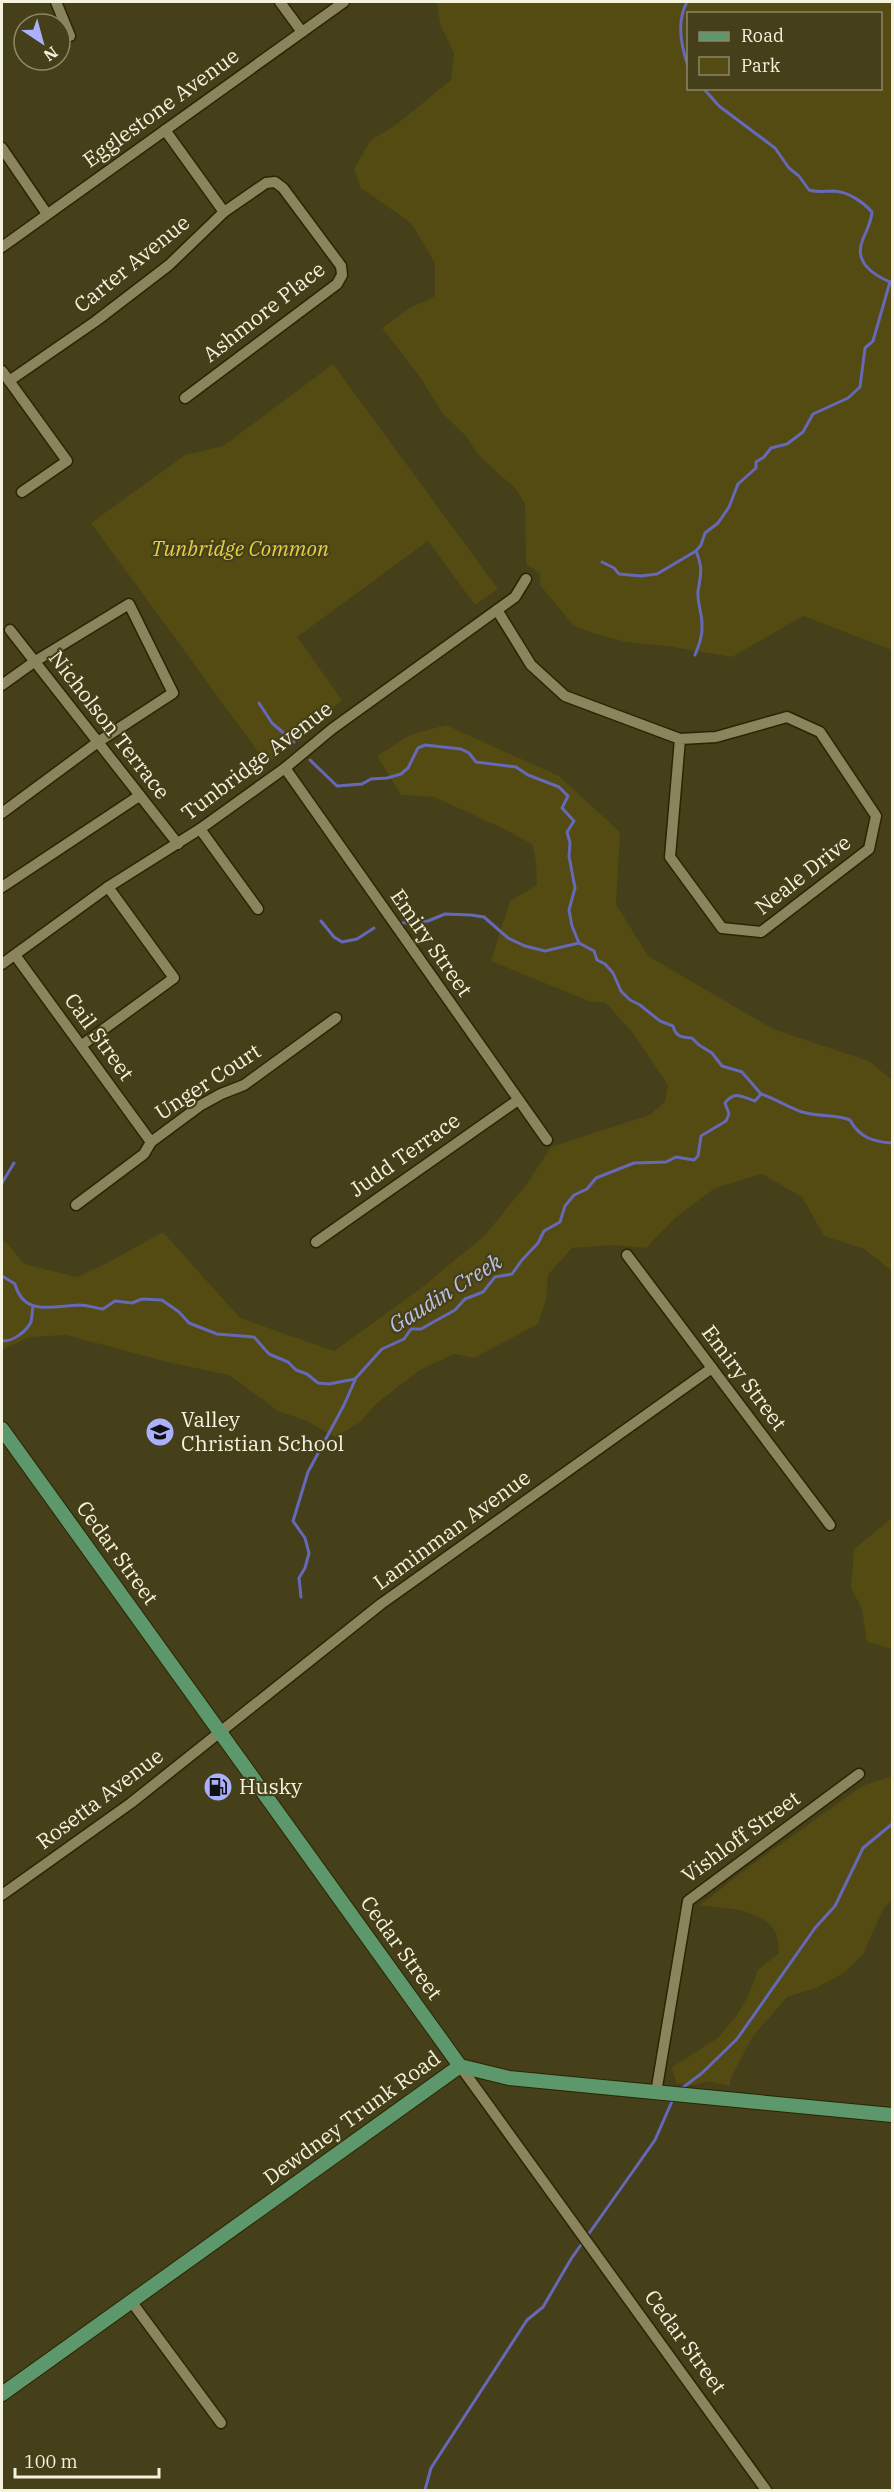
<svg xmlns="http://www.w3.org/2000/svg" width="894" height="2492" font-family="'IBM Plex Serif',serif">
<rect width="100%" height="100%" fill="#453f1a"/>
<g fill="#534b11" fill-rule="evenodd">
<path d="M437,2H892V650L803,616L732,657L667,646L626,642L592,633L573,625L540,585V573L526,564L525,504L515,488L480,457L464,434L442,413L420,377L382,328L408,309L435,296V263L411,223L361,188L354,169L370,141L397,124L451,80L454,53L440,24ZM688,14H880V88H688Z"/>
<path d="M333,364L498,589L475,605L428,541L297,637L342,700L267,764L91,523L185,455L223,446Z"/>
<path d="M446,725L559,776L620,832L616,904L648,956L773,1029L869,1061L892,1080V1271L864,1249L824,1236L802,1197L762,1174L715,1188L675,1218L646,1248L612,1245L572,1248L548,1275L546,1300L538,1324L474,1358L454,1354L420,1370L377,1403L359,1423L335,1437L307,1421L278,1411L229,1375L167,1362L66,1335L29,1337L2,1350V1240L8,1244L24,1264L77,1277L107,1263L163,1232L240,1318L334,1351L420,1289L484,1236L526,1185L551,1147L649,1115L665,1102L668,1085L632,1032L605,1002H591L491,961L510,901L537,885L536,861L532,844L502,828L434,797L401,795L377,756L410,735Z"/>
<path d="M892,1518V1649L867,1642L862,1609L851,1588L854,1549Z"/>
<path d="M892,1776V1900L884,1908L863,1954L844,1973L816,1988L787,1997L753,2036L730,2080V2086L708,2081L695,2085L677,2084L672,2067L718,2038L737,2015L748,1996L758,1970L779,1953C778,1946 778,1936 774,1930C759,1909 723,1907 699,1906L746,1869L862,1786Z"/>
</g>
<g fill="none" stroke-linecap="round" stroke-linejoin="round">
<g stroke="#6668b8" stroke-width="3">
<path d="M687,2C676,22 681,46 688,66"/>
<path d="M703,88L719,106L775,148L789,168L799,176L809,190C818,193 825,191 834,191C849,192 863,202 872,212C871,223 867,229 863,239C853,262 873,275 892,283"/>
<path d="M602,562L614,568L619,574L641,576L657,574L696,551L701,545L705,533L718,523L729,507L738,484L756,468V462L764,457L771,448L787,444L803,432L813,414L848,398L860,387L865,348L873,341L890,282"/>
<path d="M695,655C699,645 703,635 702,624C702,613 697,603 698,591C701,574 703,568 696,551"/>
<path d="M259,703L272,723L294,742"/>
<path d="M310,760L337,786L362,784L371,779L387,778L401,774L408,768L418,748L425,745L461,749L469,753L476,762L516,767L528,775L559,787L568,796L562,808L574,821L567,832L570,843L569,856L575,888L569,910L572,926L579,943L594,951L597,960L605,964L613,973L621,991L630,1000L640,1005L660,1021L673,1026C676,1037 681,1037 692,1038L699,1045L712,1053L722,1066L742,1072L761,1094"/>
<path d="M321,921L334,937L342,942L357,939L374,928"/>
<path d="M402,923L428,921L445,914L471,915L484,917L508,938L525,946L545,951L579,943"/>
<path d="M2,1183L14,1163"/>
<path d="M2,1276L15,1284C24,1317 53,1306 79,1305C87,1305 95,1308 103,1309L115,1301L132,1303L142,1299L162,1300L179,1312L189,1323L217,1334L254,1337L269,1354L288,1362L296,1370L307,1374L318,1383L329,1384L355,1379L382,1349L404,1339L411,1329H421L455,1310L465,1299L483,1292L495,1277L512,1274L522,1260L538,1243L544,1231L560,1222L565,1206L574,1195L587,1189L596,1178L634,1163L666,1162L676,1157L694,1160L698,1156L701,1136L726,1121L729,1114L725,1103C735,1090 742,1097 755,1101L761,1094C776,1099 788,1107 802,1112C818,1117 835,1114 850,1120C859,1137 873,1142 892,1143"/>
<path d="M2,1341C12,1342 26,1332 31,1322C32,1318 32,1311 33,1307"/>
<path d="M301,1597L299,1578L305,1568L309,1553L305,1538L293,1521L308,1472L344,1405L355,1380"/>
<path d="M681,2089L702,2073L737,2039L815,1928L835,1906L863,1848L892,1824"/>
<path d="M425,2490L431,2468L527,2320L543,2307L571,2259L655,2140L673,2099"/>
</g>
<g stroke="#2b2500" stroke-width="13">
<g id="minor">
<path d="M56,2L70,36"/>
<path d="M280,2L302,32"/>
<path d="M165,130L224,212"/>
<path d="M2,148L47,214"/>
<path d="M2,247L344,2"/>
<path d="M2,371L67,461L22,492"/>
<path d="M9,381L96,321L169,265L224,212L266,183L275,182L283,188L341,266L342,275L337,284L185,398"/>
<path d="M497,610L531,665L565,696L680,739L716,737L787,717L820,732L876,816L869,849L761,932L722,928L670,857L680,739"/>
<path d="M10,630L178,844"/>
<path d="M2,685L34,662L129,604L173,693L98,742L2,813"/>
<path d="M285,768L547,1140"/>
<path d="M200,829L258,909"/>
<path d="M2,887L139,796"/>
<path d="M15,955L151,1142"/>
<path d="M2,964L108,887L200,829L285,768L332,729L515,597L526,579"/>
<path d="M82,1045L174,978L108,887"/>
<path d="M76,1205L144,1154L151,1142L201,1105L221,1094L244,1085L336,1018"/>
<path d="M316,1242L518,1100"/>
<path d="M627,1255L830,1525"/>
<path d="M2,1895L131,1803L381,1604L712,1368"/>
<path d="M460,2066L766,2490"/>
<path d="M656,2093L688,1901L859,1774"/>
<path d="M131,2301L221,2423"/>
</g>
</g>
<g stroke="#2b2500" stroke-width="16">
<g id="major">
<path d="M2,1429L460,2066"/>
<path d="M2,2394L460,2066L509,2078L892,2115"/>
</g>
</g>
<use href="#minor" stroke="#8b855e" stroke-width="10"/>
<use href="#major" stroke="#5d976c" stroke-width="14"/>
</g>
<defs>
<g id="school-disc" transform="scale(1.5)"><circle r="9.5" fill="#aab0fb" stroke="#453f1a"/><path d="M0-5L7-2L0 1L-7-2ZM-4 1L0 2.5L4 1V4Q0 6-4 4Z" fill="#111"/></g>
<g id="fuel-disc" transform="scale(1.5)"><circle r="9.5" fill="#aab0fb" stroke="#453f1a"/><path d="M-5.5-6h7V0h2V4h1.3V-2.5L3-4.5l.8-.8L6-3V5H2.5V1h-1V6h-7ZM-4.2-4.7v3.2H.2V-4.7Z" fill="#111"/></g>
</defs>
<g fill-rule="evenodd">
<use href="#school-disc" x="160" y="1432"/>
<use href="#fuel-disc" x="218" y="1787"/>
</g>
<g text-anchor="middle" stroke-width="4.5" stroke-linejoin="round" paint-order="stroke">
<g font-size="21" fill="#f5f2dd" stroke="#453f1a">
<text transform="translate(161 108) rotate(-36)" y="7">Egglestone Avenue</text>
<text transform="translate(132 264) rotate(-39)" y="7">Carter Avenue</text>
<text transform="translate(264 312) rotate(-38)" y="7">Ashmore Place</text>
<text transform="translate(109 725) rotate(52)" y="7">Nicholson Terrace</text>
<text transform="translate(257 761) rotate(-37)" y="7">Tunbridge Avenue</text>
<text transform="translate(803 875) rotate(-38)" y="7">Neale Drive</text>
<text transform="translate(431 943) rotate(55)" y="7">Emiry Street</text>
<text transform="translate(99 1037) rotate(54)" y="7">Cail Street</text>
<text transform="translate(208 1082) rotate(-33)" y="7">Unger Court</text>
<text transform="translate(405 1155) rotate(-35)" y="7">Judd Terrace</text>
<text transform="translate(744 1378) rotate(53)" y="7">Emiry Street</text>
<text transform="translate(452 1530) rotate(-36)" y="7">Laminman Avenue</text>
<text transform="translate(117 1553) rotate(54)" y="7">Cedar Street</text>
<text transform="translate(100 1799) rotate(-37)" y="7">Rosetta Avenue</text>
<text transform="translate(741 1837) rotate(-36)" y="7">Vishloff Street</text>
<text transform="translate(401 1948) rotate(54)" y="7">Cedar Street</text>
<text transform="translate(352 2118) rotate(-36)" y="7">Dewdney Trunk Road</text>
<text transform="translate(685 2342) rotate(54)" y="7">Cedar Street</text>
</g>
<g font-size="21" font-style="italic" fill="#e3ce45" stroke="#453f1a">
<text x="240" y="556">Tunbridge Common</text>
</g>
<g font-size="21" fill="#f5f2dd" stroke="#453f1a" text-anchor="start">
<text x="181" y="1427">Valley<tspan x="181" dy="24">Christian School</tspan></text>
<text x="239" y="1794">Husky</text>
</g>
<g font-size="22" font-style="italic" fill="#bcc1ec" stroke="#453f1a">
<text transform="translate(445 1293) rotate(-32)" y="8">Gaudin Creek</text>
</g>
</g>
<rect width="894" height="2492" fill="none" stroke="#f5f2dd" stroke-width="6"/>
<rect x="687" y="12" width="195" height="78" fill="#453f1a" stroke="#8b8768" stroke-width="1.5"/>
<rect x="699" y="32" width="30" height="9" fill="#5d976c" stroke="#8b8768" stroke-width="1.5"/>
<text x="741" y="42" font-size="18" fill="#f5f2dd">Road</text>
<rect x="699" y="57" width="30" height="18" fill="#534b11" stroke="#8b8768" stroke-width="1.5"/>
<text x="741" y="72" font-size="18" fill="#f5f2dd">Park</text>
<g transform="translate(42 42) rotate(144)"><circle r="28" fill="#453f1a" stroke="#8b8768" stroke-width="1.5"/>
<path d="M0-4.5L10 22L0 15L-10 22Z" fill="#aab0fb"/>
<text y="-9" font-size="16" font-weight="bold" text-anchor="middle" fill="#f5f2dd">N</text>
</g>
<path d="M15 2468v9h144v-9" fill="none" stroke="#f5f2dd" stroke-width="3"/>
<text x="24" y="2468" font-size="18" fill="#f5f2dd" stroke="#453f1a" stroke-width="4.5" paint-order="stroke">100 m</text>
</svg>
